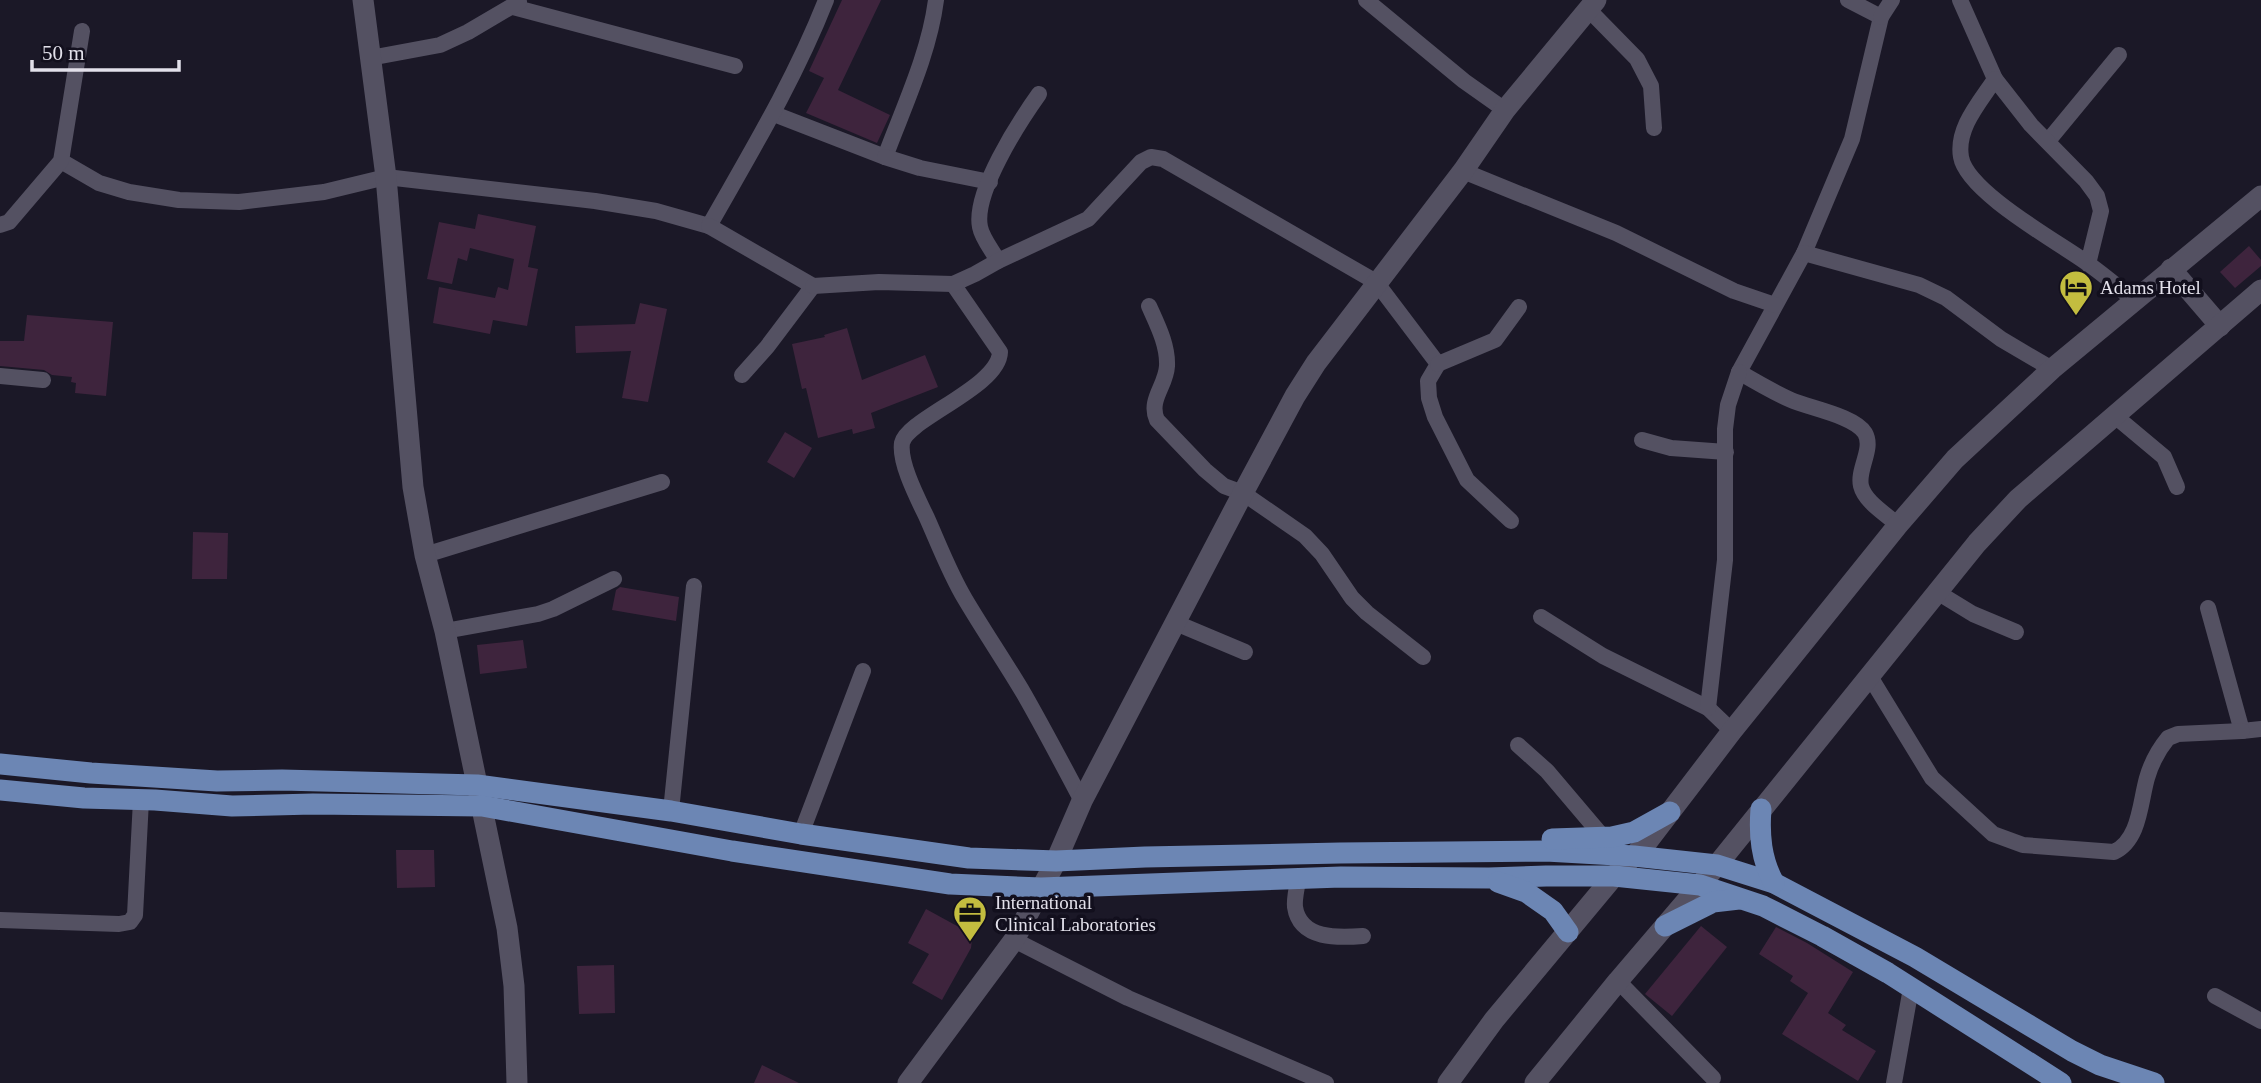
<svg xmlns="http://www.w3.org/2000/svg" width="2261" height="1083" font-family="Georgia,serif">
<rect width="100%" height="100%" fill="#1b1827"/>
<g fill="#3e243d">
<path d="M842,0H881L838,90L890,115L877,143L806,113L824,78L809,71Z"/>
<path d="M478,214L536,226L528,267L538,269L527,326L493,320L490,334L433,323L439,287L495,298L498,287L508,290L514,259L470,248L467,261L458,258L452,284L427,279L439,222L475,229Z"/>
<path d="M2249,246L2261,260V266L2235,288L2220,272Z"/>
<path d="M640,303L667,309L648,402L622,398L631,351L576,353L575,326L635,324Z"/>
<path d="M27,315L113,322L106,396L75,393L76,383L71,382L72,377L52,375L44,370L0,366V341H24Z"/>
<path d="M847,328L862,380L925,355L938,387L871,413L875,428L853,434L852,429L818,438L806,388L802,389L792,344L825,337L824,335Z"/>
<path d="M785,432L812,448L794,478L767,462Z"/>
<path d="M193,532L228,533L227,579H192Z"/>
<path d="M620,587L679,597L676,621L612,610L616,590Z"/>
<path d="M523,640L527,668L480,674L477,645Z"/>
<path d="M396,850H434L435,887L397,888Z"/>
<path d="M926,909L968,932L972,939L971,948L942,1000L912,983L929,954L908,943Z"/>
<path d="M1701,926L1727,947L1672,1016L1645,994Z"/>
<path d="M1776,927L1807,943L1853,972L1828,1013L1846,1025L1842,1030L1876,1051L1858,1081L1782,1034L1808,993L1790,981L1793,976L1759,954Z"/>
<path d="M614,965L615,1013L579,1014L577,966Z"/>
<path d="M762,1065L799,1083H754Z"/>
</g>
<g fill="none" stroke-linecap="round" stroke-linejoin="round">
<g stroke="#545162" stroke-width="16">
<path d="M1366,0L1464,81L1505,110"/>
<path d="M1848,0L1881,17L1852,139L1804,253L1739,372C1756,382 1773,392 1791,400C1809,408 1855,416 1865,433C1874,449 1857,469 1861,486C1865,502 1886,514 1898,525"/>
<path d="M1960,0L1995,79"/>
<path d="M513,7L735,66"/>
<path d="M1589,10L1637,59L1651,86L1654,128"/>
<path d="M1881,17L1892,0"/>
<path d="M370,58L440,45L468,32L519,2"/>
<path d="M774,114L885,157C904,106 929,54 936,0"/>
<path d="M2048,141L2119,55"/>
<path d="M885,157L920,168L990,182"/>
<path d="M61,161L99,183L129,192L179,200L239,202L324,192L386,177L595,201L656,211L709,226C751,152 795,79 826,0"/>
<path d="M1463,171L1616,233L1734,291L1775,305"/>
<path d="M0,225L9,222L61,161L82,31"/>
<path d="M709,226L813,286L767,347L742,375"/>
<path d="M1804,253L1919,285L1946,298L2001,339L2052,369"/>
<path d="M998,261C992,250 982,238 980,227C973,193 1019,122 1039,94"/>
<path d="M2088,264L2101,211L2097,196L2086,181L2031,125L1995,79C1980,102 1956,128 1961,157C1967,192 2058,242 2087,263C2103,274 2118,287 2134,300"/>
<path d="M953,284L1000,352C999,387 907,419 902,443C899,463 918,499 927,518C939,545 950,574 965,599C984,631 1005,662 1024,694C1044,729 1063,765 1082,801"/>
<path d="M813,286L879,282L953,284L975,274L998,261L1088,219L1141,162L1151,157L1163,159L1376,282L1438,364L1428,381L1429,398L1435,417L1467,480L1511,521"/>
<path d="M1149,306C1157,324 1168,345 1167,366C1166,386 1148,400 1157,420L1205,470L1224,486L1243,493L1305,536L1322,554L1352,598L1367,613L1423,657"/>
<path d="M1438,364L1495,340L1519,307"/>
<path d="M0,376L43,380"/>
<path d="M2115,416L2164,457L2177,487"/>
<path d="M1642,440L1671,448L1726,452"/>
<path d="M425,555L662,482"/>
<path d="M1937,592L1973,614L2016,632"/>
<path d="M2208,608L2242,731L2261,729"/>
<path d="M1541,617L1603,656L1708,708L1732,731"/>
<path d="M1176,623L1245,652"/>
<path d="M445,631L538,614L553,609L614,579"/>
<path d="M1869,675L1932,778L1993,834L2023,845L2114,852C2140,840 2140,802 2147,778C2151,764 2159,749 2168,738L2178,734L2242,731"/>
<path d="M1708,708L1725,560V429L1728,405L1739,372"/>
<path d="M1518,745L1547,771L1603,837"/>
<path d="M671,811L694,586"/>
<path d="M801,834L863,671"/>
<path d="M1298,880C1297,888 1294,899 1295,907C1300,940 1339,938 1363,936"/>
<path d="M0,920L119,924L130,922L135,915L141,800"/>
<path d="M1014,940L1128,998L1326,1083"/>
<path d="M1618,981L1713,1078"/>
<path d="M2215,996L2261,1021"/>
<path d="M1894,1083L1911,988"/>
</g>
<g stroke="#545162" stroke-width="21">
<path d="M363,0L386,177L413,487L425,555L445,631L507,928L514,986L517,1083"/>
<path d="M2171,269L2220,326"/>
<path d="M908,1083L1014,940L1056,861L1082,801L1243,493L1295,396L1316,363L1463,171L1505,110L1596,0"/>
<path d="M1448,1083L1494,1020L1614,876L1648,841L1732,731L1898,525L1955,459L2052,369L2261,196"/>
<path d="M1535,1083L1618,981L1717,865L1977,543L2018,499L2261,290"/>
</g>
<g stroke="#6c86b4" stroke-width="21">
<path d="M0,764L91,773L217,781L282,780L477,785L671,811L801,834L969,858L1056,861L1145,857L1340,853L1546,851L1634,856L1717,865L1774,883L1915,957L2072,1051L2100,1065L2154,1083"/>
<path d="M0,790L84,798L155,800L232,806L313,804L482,806L732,851L950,884L1041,888L1341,877L1489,878L1546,876H1614L1700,885L1763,906L1822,936L1888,973L2061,1083"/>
<path d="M1761,809C1759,835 1761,859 1774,883"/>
<path d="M1552,839L1612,837L1634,832L1670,812"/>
<path d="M1498,882L1526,892L1553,911L1568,932"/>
<path d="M1665,926L1713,902L1739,899"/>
</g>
</g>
<defs>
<g id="hotel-pin" transform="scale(1.75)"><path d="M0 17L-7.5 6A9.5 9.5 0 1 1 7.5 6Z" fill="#c3bd3f" stroke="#120f1d"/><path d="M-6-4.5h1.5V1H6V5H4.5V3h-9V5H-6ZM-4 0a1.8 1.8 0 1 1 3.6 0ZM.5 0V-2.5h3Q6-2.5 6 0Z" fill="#111"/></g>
<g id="office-pin" transform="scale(1.75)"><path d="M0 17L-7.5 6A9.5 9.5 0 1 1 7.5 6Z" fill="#c3bd3f" stroke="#120f1d"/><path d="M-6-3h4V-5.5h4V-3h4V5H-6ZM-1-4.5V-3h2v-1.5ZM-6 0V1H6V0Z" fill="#111"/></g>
</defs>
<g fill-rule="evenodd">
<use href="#hotel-pin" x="2076" y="287"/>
<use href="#office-pin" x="970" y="913"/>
</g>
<g text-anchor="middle" stroke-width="7" stroke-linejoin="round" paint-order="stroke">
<g font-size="19" fill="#e2e0ea" stroke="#120f1d" text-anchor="start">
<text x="2100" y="294">Adams Hotel</text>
<text x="995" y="909">International<tspan x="995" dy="22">Clinical Laboratories</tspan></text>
</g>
</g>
<path d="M32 60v10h147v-10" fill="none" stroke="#e2e0ea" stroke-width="3.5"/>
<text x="42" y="60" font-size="21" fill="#e2e0ea" stroke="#120f1d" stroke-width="5" paint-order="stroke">50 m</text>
</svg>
